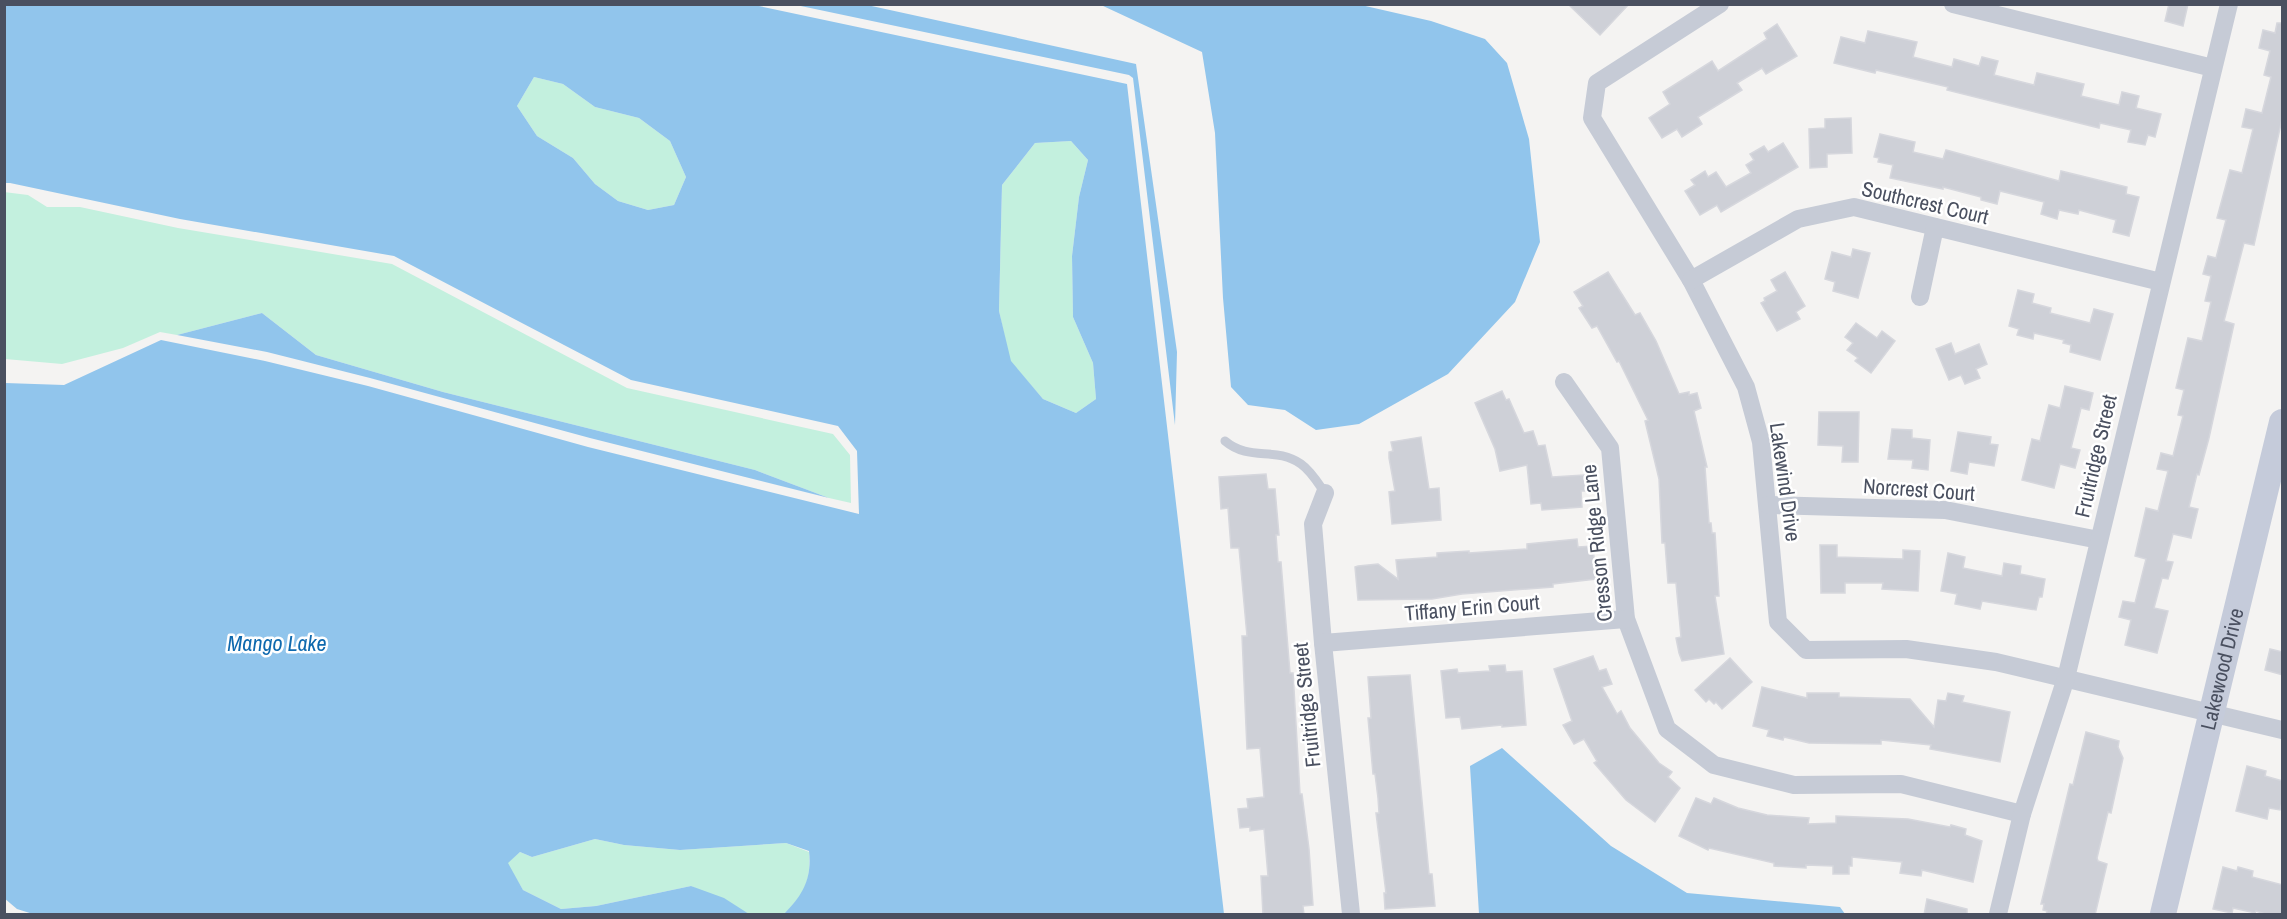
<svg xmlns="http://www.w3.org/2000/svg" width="2287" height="919" font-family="'Archivo Narrow',sans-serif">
<rect width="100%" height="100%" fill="#f4f3f2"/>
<g fill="#c3f0de">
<path d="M534,77L563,84L595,107L639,118L670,141L686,177L674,205L648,210L618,201L595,184L573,158L537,136L517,106Z"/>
<path d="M1071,141L1088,160L1079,197L1072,256L1073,317L1093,363L1096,399L1076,413L1043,399L1010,361L999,311L1002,185L1035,143Z"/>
<path d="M4,192L28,195L47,207H80L178,228L392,264L627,388L833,434L850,455L851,503L829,498L755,470L443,392L316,355L262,313L177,335L160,332L123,348L62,364L5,359Z"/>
<path d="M595,839L624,845L680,850L786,843L809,852C811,881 805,894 784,914H749L691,886L596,906L561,909L523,890L507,863L520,852L532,857Z"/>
</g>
<g fill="#91c5ec" fill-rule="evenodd">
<path d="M5,4L754,5L1127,84L1224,914H784C803,895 812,879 809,851L786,843L680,850L624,845L595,839L532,857L520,852L508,863L523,890L561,909L596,906L691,886L724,898L749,914H33L17,909L4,898L5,383L64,385L161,340L265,361L368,386L588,447L859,514L857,451L838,426L631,380L394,256L180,219L10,183H5ZM534,77L563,84L595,107L639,118L670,141L686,177L674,205L648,210L618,201L595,184L573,158L537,136L517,106ZM1071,141L1088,160L1079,197L1072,256L1073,317L1093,363L1096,399L1076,413L1043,399L1011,361L999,311L1002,185L1035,143Z"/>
<path d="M796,5H867L1136,64L1177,352L1175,425L1133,78L1129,75Z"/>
<path d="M1101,5H1361L1431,21L1485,39L1507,63L1529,139L1540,242L1515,302L1448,374L1359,424L1316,430L1285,410L1248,405L1231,387L1223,298L1215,133L1202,52Z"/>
<path d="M262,313L316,355L443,392L755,470L829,498L590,438L370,378L267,352L177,335Z"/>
<path d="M1502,748L1611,846L1687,893L1840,907L1845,914H1479L1470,766Z"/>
</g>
<g fill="#ced0d7" stroke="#d6d7dd" stroke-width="1.5">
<path d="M1568,4H1629L1600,35Z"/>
<path d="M2169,4H2188L2183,26L2165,21Z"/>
<path d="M2277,23H2283V115L2254,245L2244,243L2224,321L2234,324L2209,438L2199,475L2197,474L2189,507L2198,509L2191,538L2173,534L2166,561L2173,562L2168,579L2162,578L2154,608L2168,611L2157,653L2125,645L2131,620L2119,617L2123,601L2135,603L2146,559L2135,556L2146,508L2158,511L2168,471L2157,469L2161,453L2173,456L2183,416L2178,415L2184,390L2176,388L2188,338L2202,341L2211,302L2205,301L2211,276L2203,274L2208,256L2216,258L2226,220L2217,218L2230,170L2242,173L2253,129L2242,127L2246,109L2262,113L2271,77L2264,75L2270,51L2259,48L2263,30L2275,33Z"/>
<path d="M1777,24L1797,56L1766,74L1762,68L1737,83L1742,90L1698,117L1702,124L1682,137L1677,129L1662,138L1649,118L1670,104L1663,92L1712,61L1718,71L1767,39L1764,33Z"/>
<path d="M1868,31L1917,42L1913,57L1952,67L1954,59L1979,66L1982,57L1998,61L1994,75L2034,85L2037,73L2084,84L2081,96L2119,105L2122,92L2139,96L2136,108L2161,114L2155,137L2148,135L2145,145L2128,142L2131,130L2100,123L2099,128L1947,90L1948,87L1876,70L1875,73L1834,63L1841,37L1865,43Z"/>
<path d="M1851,118L1852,153L1827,154V167L1810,168L1809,129L1825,128V119Z"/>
<path d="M1880,134L1915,142L1913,152L1943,159L1946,150L2059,181L2061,171L2127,187L2126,194L2139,197L2129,236L2113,232L2116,220L2079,210L2078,214L2059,210L2057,219L2041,214L2044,202L2000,191L1997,204L1981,200V197L1943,187V189L1890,178L1893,165L1878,162L1879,158L1874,157Z"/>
<path d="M1783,143L1798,167L1721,212L1717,205L1700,215L1685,191L1695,185L1691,180L1705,171L1708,177L1716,172L1726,187L1751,173L1746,165L1754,160L1750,154L1764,146L1768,152Z"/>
<path d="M1853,249L1870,253L1858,298L1833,291L1835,282L1825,279L1832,252L1851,257Z"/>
<path d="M1608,272L1635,315L1640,313L1656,341L1679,394L1689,392V395L1697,393L1701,408L1694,411L1707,467H1705L1709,523H1711L1712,533H1715L1719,596H1715L1724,654L1682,661L1679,653L1676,638L1681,637L1676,583H1668L1665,543H1662L1659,479L1645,421L1648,420L1619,361L1617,362L1597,326L1592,328L1579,308L1583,306L1574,292Z"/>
<path d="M1785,272L1805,306L1796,312L1800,319L1777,331L1761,303L1765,301L1764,298L1777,291L1771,280Z"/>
<path d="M2018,290L2034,294L2032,303L2051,308L2050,313L2090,323L2094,309L2113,314L2100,360L2070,352L2071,345L2063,343L2064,340L2034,333L2033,339L2017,335L2019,329L2009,326Z"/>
<path d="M1856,323L1877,338L1882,331L1895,341L1871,373L1855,361L1858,358L1847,350L1853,343L1845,337Z"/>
<path d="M1951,343L1955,354L1979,344L1987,364L1976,369L1980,378L1965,384L1961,375L1949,380L1936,349Z"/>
<path d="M2065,386L2093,393L2089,410L2081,408L2071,448L2080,450L2075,468L2060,464L2054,488L2022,480L2032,439L2040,441L2049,405L2060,408Z"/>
<path d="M1502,391L1506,400L1509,399L1524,433L1533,431L1538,446L1545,445L1552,477L1584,475L1585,491H1581L1582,507L1542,510L1541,503L1531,504L1527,465L1500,471L1495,449L1475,403Z"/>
<path d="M1819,412H1859L1858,462H1842L1843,446L1818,445Z"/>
<path d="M1892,429L1912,430V438L1930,440L1928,470L1912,468L1913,460L1888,459Z"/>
<path d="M1958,432L1991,437L1990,444L1998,445L1994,466L1969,462L1967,474L1951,471Z"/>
<path d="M1421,437L1429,489L1439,488L1441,520L1392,524L1389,492L1395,491L1389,458V452L1393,451L1391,442Z"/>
<path d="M1266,474L1268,489H1275L1279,535H1276L1278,562H1281L1290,673H1293L1294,689L1300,794H1302L1309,849L1313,905L1303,906L1304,915H1263L1261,876H1268L1264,829L1250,831V827L1240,828L1238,809L1248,808L1247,799L1264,797L1260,748L1247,749L1242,636H1247L1239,548H1231L1228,508L1221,509L1219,477Z"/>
<path d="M1577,539L1578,547L1593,546L1596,579L1553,584V587L1462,594L1432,599L1358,600L1355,567L1358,566L1378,564L1398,579L1396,560L1437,557V553L1469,551V553L1527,549V544Z"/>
<path d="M1820,545H1837V557L1903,559V550L1920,551L1918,591L1882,589L1883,583H1845V593H1821Z"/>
<path d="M1948,553L1965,557L1963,568L2002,576L2004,563L2021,566L2020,574L2045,579L2042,597H2039L2036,610L1982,601L1980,609L1955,604L1957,594L1941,591Z"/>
<path d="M2270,649L2283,652V675L2265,670Z"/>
<path d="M1593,656L1599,671L1606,669L1612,684L1602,687L1617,714L1621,711L1630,728L1659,763L1672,772L1668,777L1680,788L1655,822L1626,800L1594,763L1597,761L1584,739L1574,744L1563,725L1572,721L1554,669Z"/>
<path d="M1730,658L1752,682L1722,709L1716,702L1714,704L1709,699L1706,702L1695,690Z"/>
<path d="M1505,665L1506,672L1522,671L1526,725L1502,727V725L1462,729L1460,717L1446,718L1441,671L1457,669L1458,673L1490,671L1489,666Z"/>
<path d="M1410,675L1429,874H1432L1435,906L1385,909L1384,893H1386L1376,813H1379L1378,798L1375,774H1373L1368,718H1371L1368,677Z"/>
<path d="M1762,687L1807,698V693H1839V697L1910,699L1934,727L1938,700L1946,701L1948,693L1964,696L1962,702L2010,712L2000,762L1930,749L1931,745L1881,740V744L1809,743L1784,737L1783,740L1767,736L1769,730L1753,726Z"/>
<path d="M2086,732L2119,741L2118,747L2123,758L2111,813L2108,812L2097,858L2098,861L2107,864L2095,915H2046L2047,911L2043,910L2044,904H2041L2070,784L2073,785Z"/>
<path d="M2247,766L2266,771L2265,776L2283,781V799L2280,810L2269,808L2267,819L2236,811Z"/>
<path d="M1696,798L1711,804L1714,798L1738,808L1767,815L1809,818L1808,824L1836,823V816L1908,819L1950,827L1951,825L1966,829L1965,835L1982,841L1973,882L1922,870L1921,876L1900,873L1902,862L1852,857V866H1849V874H1833V866L1806,865V868L1774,866V863L1709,848L1708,850L1679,836Z"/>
<path d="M2223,867L2237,871L2238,867L2253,871L2252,877L2283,885V915H2268L2256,911L2255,913L2233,908L2232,913L2213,909Z"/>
<path d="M1927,899L1967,909V915H1924Z"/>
</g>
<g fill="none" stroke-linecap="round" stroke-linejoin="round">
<path stroke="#c6cbd6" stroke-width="9" d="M1225,441C1250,462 1275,446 1301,464C1311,471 1318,483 1325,493"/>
<g stroke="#c6cbd6" stroke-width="18">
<path d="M1720,4L1597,83L1592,118L1691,280L1746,387L1761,442L1778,622L1806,650L1906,649L1996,662L2282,730"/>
<path d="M1953,4L2213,68"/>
<path d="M1691,280L1798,219L1854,207L2161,282"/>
<path d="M1920,297L1935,227"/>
<path d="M1564,382L1610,448L1626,619L1667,729L1714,765L1794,785L1901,784L2022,814"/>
<path d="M1325,493L1313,524L1323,643L1351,914"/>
<path d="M1768,505L1945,510L2099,540"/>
<path d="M1323,643L1626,619"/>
<path d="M1998,914L2022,814L2066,678L2229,4"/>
</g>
<path stroke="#c5cbda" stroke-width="26" id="s1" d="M2163,914L2282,422"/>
</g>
<g text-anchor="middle" stroke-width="5" stroke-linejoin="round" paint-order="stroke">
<g font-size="21" fill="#4a5060" stroke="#fff">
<text transform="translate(1925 203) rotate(13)" y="7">Southcrest Court</text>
<text transform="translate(2096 456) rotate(-77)" y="7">Fruitridge Street</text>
<text transform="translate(1785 482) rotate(82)" y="7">Lakewind Drive</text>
<text transform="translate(1919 490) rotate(4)" y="7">Norcrest Court</text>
<text transform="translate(1597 543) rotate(-96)" y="7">Cresson Ridge Lane</text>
<text transform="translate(1472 608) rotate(-5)" y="7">Tiffany Erin Court</text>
<text dy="7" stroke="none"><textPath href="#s1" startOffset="252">Lakewood Drive</textPath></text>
<text transform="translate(1307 705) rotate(-96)" y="7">Fruitridge Street</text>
</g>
<g font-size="22" font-style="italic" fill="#0e69ae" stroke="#fff">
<text x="277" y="651">Mango Lake</text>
</g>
</g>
<rect width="2287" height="919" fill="none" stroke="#4a5060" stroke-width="12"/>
</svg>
